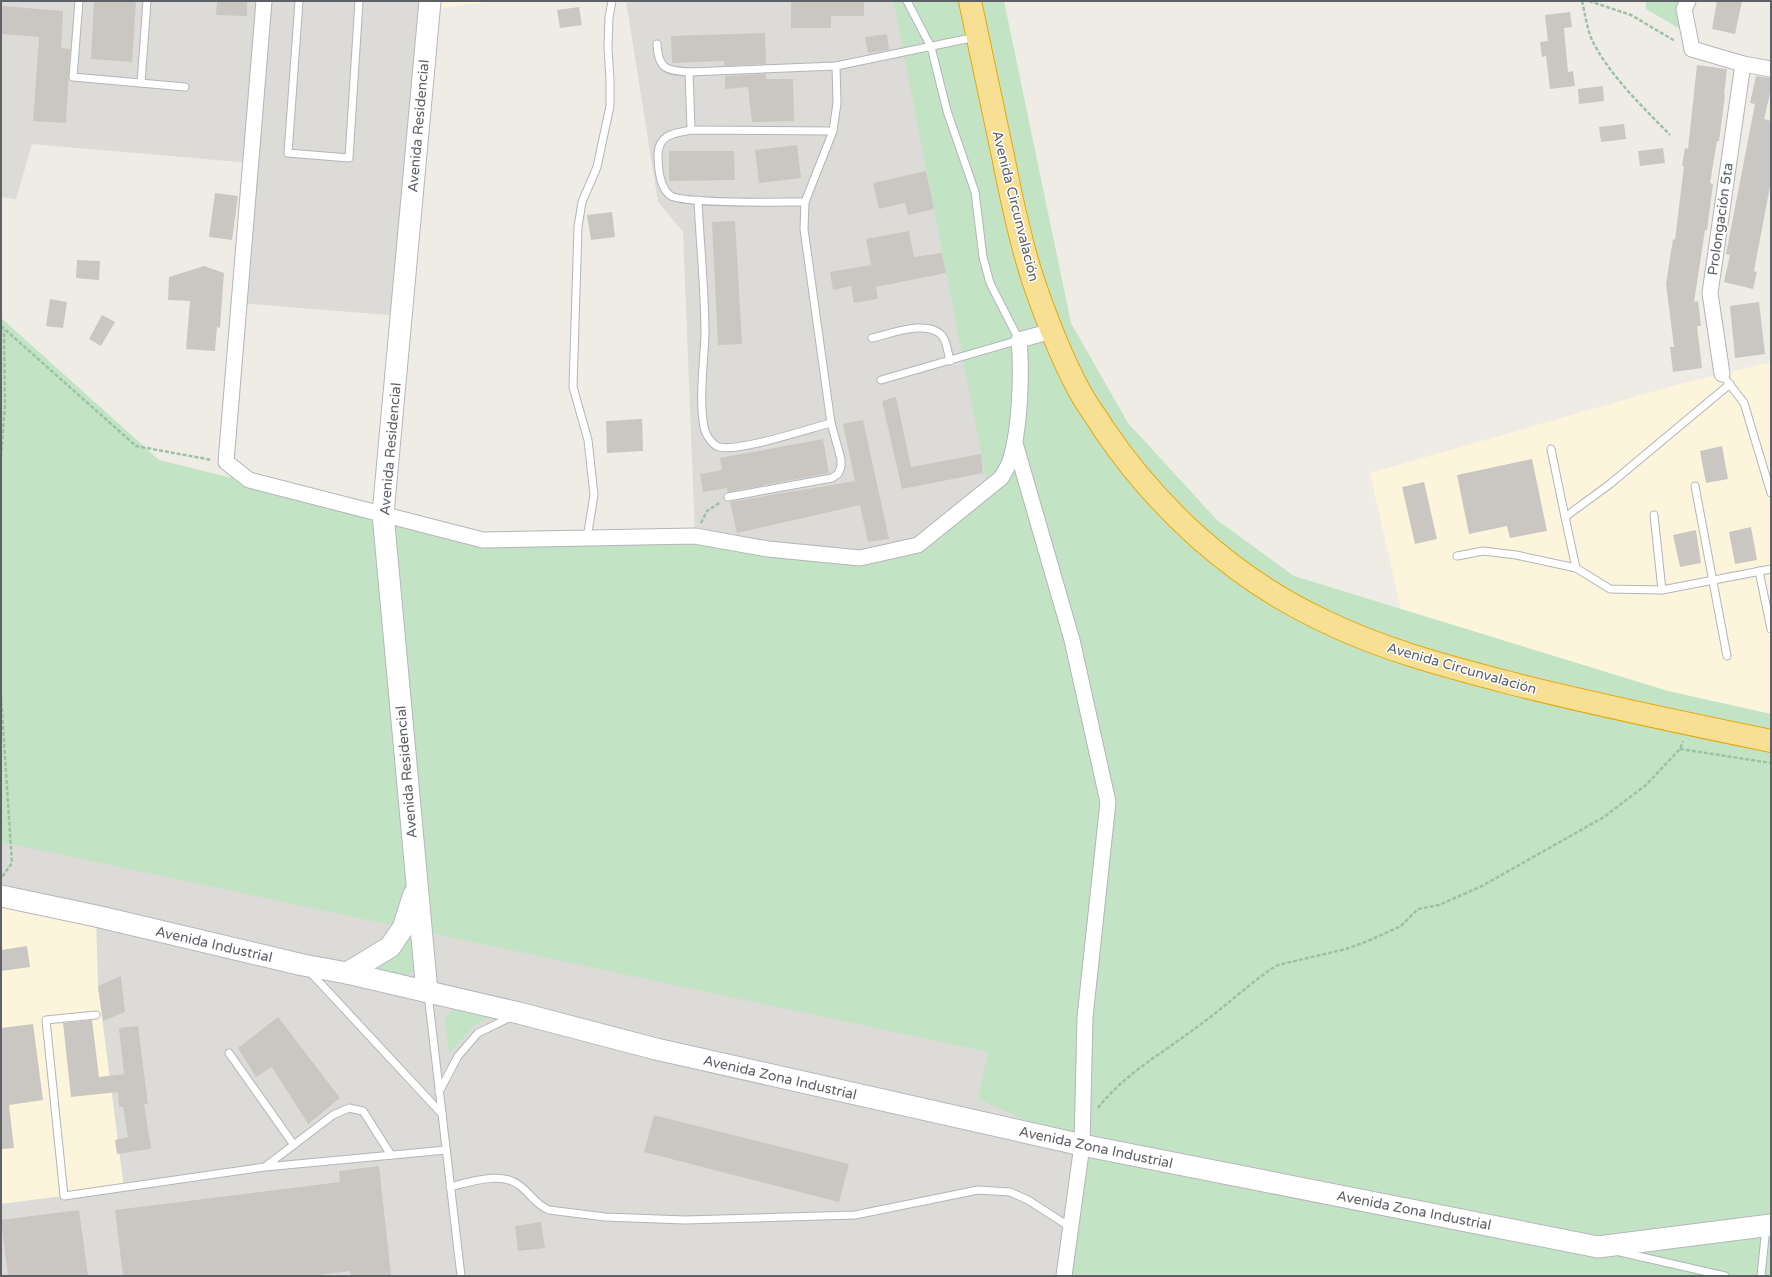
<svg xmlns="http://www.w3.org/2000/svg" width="1772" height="1277" font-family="'Varela Round',sans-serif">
<rect width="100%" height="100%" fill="#eeece5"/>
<g fill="#fcf5dc">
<path d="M429,1H493L429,10Z"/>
<path d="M1771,362V714L1668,691L1401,610L1370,473L1676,385Z"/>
<path d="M1,895L96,916L98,986L124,1188L1,1204Z"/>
</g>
<g fill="#dddbd7">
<path d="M1,1H429L401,316L240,303L251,163L32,144L16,199L1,197Z"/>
<path d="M626,1H907L1108,802L1065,1276H1V1204L124,1188L98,986L96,916L1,896V318L159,460L216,475L249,480L483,540L695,535L683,232L658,202Z"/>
</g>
<g fill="#c3e4c4">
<path d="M891,1H1004L1071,323L1128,423L1217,520L1294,576L1668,691L1771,714V1276H1065L1082,1145L978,1099L988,1052L412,929L418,961L414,972L405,975L372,967L411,929L1,842V318L159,460L483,540L695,536L860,558L918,545L988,488L894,4Z"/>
<path d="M1646,1H1683L1682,30L1646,9Z"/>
<path d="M460,1008L494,1014L475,1025L449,1053L445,1018L453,1009Z"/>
</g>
<g fill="#cac7c2">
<path d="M94,1H136L132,62L91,59Z"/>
<path d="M217,1H247V16L216,15Z"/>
<path d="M791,1H864V16H831V28H791Z"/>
<path d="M1717,1H1742L1735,34L1712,29Z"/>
<path d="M1,6L63,11L61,48L70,49L66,123L33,121L39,37L1,34Z"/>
<path d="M579,7L582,25L560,28L557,10Z"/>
<path d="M1570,12L1572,27L1564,28L1568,72L1573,71L1575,86L1550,89L1546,56L1542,57L1540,42L1548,41L1545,15Z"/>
<path d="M765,33L766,64L725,66L724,61L672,63L671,36Z"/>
<path d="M887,34L889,50L868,53L865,37Z"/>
<path d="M1697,65L1727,69L1724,95H1725L1719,141H1717L1710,183L1713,184L1707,230H1705L1694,302L1698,301L1701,326H1697L1702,368L1673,372L1670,347H1674L1666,284L1673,239L1675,240L1684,166H1682L1685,148L1688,149Z"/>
<path d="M766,74V79H793L794,121L752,122L748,87L725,89V76Z"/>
<path d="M1756,76L1771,78V89L1764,119L1771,121V181L1754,271L1757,272L1753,289L1724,282L1730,255L1726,254L1755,104L1750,103Z"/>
<path d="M1603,86L1604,101L1579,104L1578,89Z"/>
<path d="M1624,124L1626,139L1601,142L1599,127Z"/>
<path d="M797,145L801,178L759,183L755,150Z"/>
<path d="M1663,148L1665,163L1640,166L1638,151Z"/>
<path d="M669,151H734L735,180L669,181Z"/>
<path d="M926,171L934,209L908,215L905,203L879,209L873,183Z"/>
<path d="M215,193L238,196L232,240L209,237Z"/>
<path d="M612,212L615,237L591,240L587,215Z"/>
<path d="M735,221L742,344L718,345L712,222Z"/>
<path d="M909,231L914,257L942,253L946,273L876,287L878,299L854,303L851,286L833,290L830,272L871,265L866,239Z"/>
<path d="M77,260L100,261L99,280L76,278Z"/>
<path d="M204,266L224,273L220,328L217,327L215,351L186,349L190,301L168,300L169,277Z"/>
<path d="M50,299L67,302L63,328L46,326Z"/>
<path d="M1759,302L1765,354L1735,358L1730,306Z"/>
<path d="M102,315L115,322L101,346L89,339Z"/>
<path d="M896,397L911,467L981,454L983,473L902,489L882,401Z"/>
<path d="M642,419L643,451L607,453L606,421Z"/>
<path d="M863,420L889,539L868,542L860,505L737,533L730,502L855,481L843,424Z"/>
<path d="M823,439L829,473L728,492L727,488L703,492L700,474L722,470L720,458Z"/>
<path d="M1722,446L1728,479L1706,483L1700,451Z"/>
<path d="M1532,459L1547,531L1510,538L1507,526L1469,534L1457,475Z"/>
<path d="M1424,482L1437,539L1415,544L1402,487Z"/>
<path d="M1751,527L1757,560L1735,564L1729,532Z"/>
<path d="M1696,530L1701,563L1680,567L1673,535Z"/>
<path d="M27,946L30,967L1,971V950Z"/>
<path d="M121,976L125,1012L103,1021L98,986Z"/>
<path d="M278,1017L340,1098L308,1124L272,1067L256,1077L238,1048Z"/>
<path d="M92,1020L99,1077L124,1074L119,1028L138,1026L148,1104H144L151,1149L117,1154L115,1140L128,1137L123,1107H119L118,1092L71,1097L63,1023Z"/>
<path d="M33,1024L43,1100L9,1105L14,1148L1,1149V1028Z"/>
<path d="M654,1115L849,1164L839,1202L644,1152Z"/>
<path d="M379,1166L391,1275L350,1276V1271L312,1276H123L115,1210L340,1182L339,1171Z"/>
<path d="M79,1210L88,1276H8L1,1220Z"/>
<path d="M541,1222L545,1248L518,1251L515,1226Z"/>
</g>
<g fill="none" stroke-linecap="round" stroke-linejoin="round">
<g stroke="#b2b5b9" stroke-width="9">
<g id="lane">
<path d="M79,1L73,77L185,87"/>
<path d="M299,1L288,153L349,158L359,1"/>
<path d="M657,44C658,69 667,71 689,72"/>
<path d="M141,83L147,1"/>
<path d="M691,130L689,72L836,66L976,37"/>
<path d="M698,200C700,245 705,290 705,334C704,363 698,404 705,431C707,437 713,445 719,447C739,452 808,429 831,423"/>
<path d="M805,202C782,202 686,204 671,196C659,188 658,167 658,154C659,134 675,133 691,130L833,131"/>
<path d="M872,338C890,334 930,318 943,337C947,343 948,353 950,361"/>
<path d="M881,380L1019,340L990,283L983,257L975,192L947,111L931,47L907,1"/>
<path d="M1727,381L1744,403L1771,493"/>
<path d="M1551,449L1565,517"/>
<path d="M1695,486L1727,656"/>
<path d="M728,497L832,478L838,474L841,467V459L831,423L804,229L805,202L833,131L837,103L836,66"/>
<path d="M1654,515L1662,590"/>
<path d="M587,538L594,495L588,440L573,387L578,227L582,202L597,167L610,106V80L608,48L609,17L612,1"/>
<path d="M1457,556L1483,551L1516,555L1576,568L1610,589L1662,590L1771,569"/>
<path d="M1576,568L1565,517L1610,484L1730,384"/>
<path d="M1759,571L1771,629"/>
<path d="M310,972L442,1114"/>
<path d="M428,994L461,1276"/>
<path d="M96,1015L46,1020L64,1196L265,1167L446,1150"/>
<path d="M229,1053L294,1145"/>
<path d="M439,1092L458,1056L478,1033L511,1017"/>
<path d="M266,1166L333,1115L349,1108L363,1111L391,1155"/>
<path d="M450,1187C470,1182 501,1171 519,1185C530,1193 536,1205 549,1210L605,1217L685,1220L855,1215L978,1190L1010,1192L1028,1200L1070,1227"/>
<path d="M1620,1252L1725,1276"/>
<path d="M1761,1276L1766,1227"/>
</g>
</g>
<g stroke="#b2b5b9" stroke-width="17">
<g id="street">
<path d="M264,1L226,462L249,480L483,540L695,536L768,549L860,558L918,545L1001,478C1004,473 1008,467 1010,461C1020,431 1022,372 1019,340L1052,331"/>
<path d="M1688,1L1684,9L1692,49L1743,64L1771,69"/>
<path d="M1722,374L1710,293L1743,64"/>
<path d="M1015,443L1072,640L1108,802L1085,1017L1082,1145L1064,1276"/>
</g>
</g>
<g stroke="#b4b7bc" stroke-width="23">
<g id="secondary">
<path d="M1,896L96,916L303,965L347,973L519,1013L656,1049L1082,1145L1598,1247L1771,1225"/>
<path d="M347,973L390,947L403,928L414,894"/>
<path d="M427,992L383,514L430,1"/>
</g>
</g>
<g stroke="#e6a70d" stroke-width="24">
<path id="highway" d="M970,1C981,53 992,104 1003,156C1011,197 1020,240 1033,280C1046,318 1061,357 1080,392C1087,405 1096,416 1103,428C1157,508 1232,577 1320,619C1380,649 1445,666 1510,683C1596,705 1684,723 1771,741"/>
</g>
<g stroke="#9bc2a7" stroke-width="2.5" stroke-dasharray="4 2" stroke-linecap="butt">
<path d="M1582,1C1585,13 1587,29 1592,40C1609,75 1643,107 1670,135"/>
<path d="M1589,1L1631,15L1675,41"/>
<path d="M1,326L136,446L212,460"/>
<path d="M1,457L5,404L4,330"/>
<path d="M701,523L707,511L721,502"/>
<path d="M1,696L12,863L1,878"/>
<path d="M1680,749L1771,763"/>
<path d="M1098,1108C1123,1075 1164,1052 1197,1027C1222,1009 1246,987 1271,969L1278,965L1346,949L1368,941L1401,926L1418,909L1439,905L1482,886L1604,817L1646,785L1680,749L1683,741"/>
</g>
<use href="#lane" stroke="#fff" stroke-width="7"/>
<use href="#street" stroke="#fff" stroke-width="15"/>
<use href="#secondary" stroke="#fff" stroke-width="21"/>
<use href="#highway" stroke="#f7e093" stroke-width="22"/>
</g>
<g text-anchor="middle" stroke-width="3" stroke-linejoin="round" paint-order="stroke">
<g font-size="14" fill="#5d6065" stroke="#fff">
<text transform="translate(418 126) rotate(-85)" y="5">Avenida Residencial</text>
<text transform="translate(1016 206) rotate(76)" y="5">Avenida Circunvalación</text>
<text transform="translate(1720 219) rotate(-82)" y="5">Prolongación 5ta</text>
<text transform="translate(390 449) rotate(-85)" y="5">Avenida Residencial</text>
<text transform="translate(1462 668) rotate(16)" y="5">Avenida Circunvalación</text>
<text transform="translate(406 772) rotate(-95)" y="5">Avenida Residencial</text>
<text transform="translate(214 944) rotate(13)" y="5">Avenida Industrial</text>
<text transform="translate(780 1077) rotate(13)" y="5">Avenida Zona Industrial</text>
<text transform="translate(1096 1147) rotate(12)" y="5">Avenida Zona Industrial</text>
<text transform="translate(1414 1210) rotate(11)" y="5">Avenida Zona Industrial</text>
</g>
</g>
<rect width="1772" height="1277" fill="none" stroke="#5d6065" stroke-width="4"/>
</svg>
